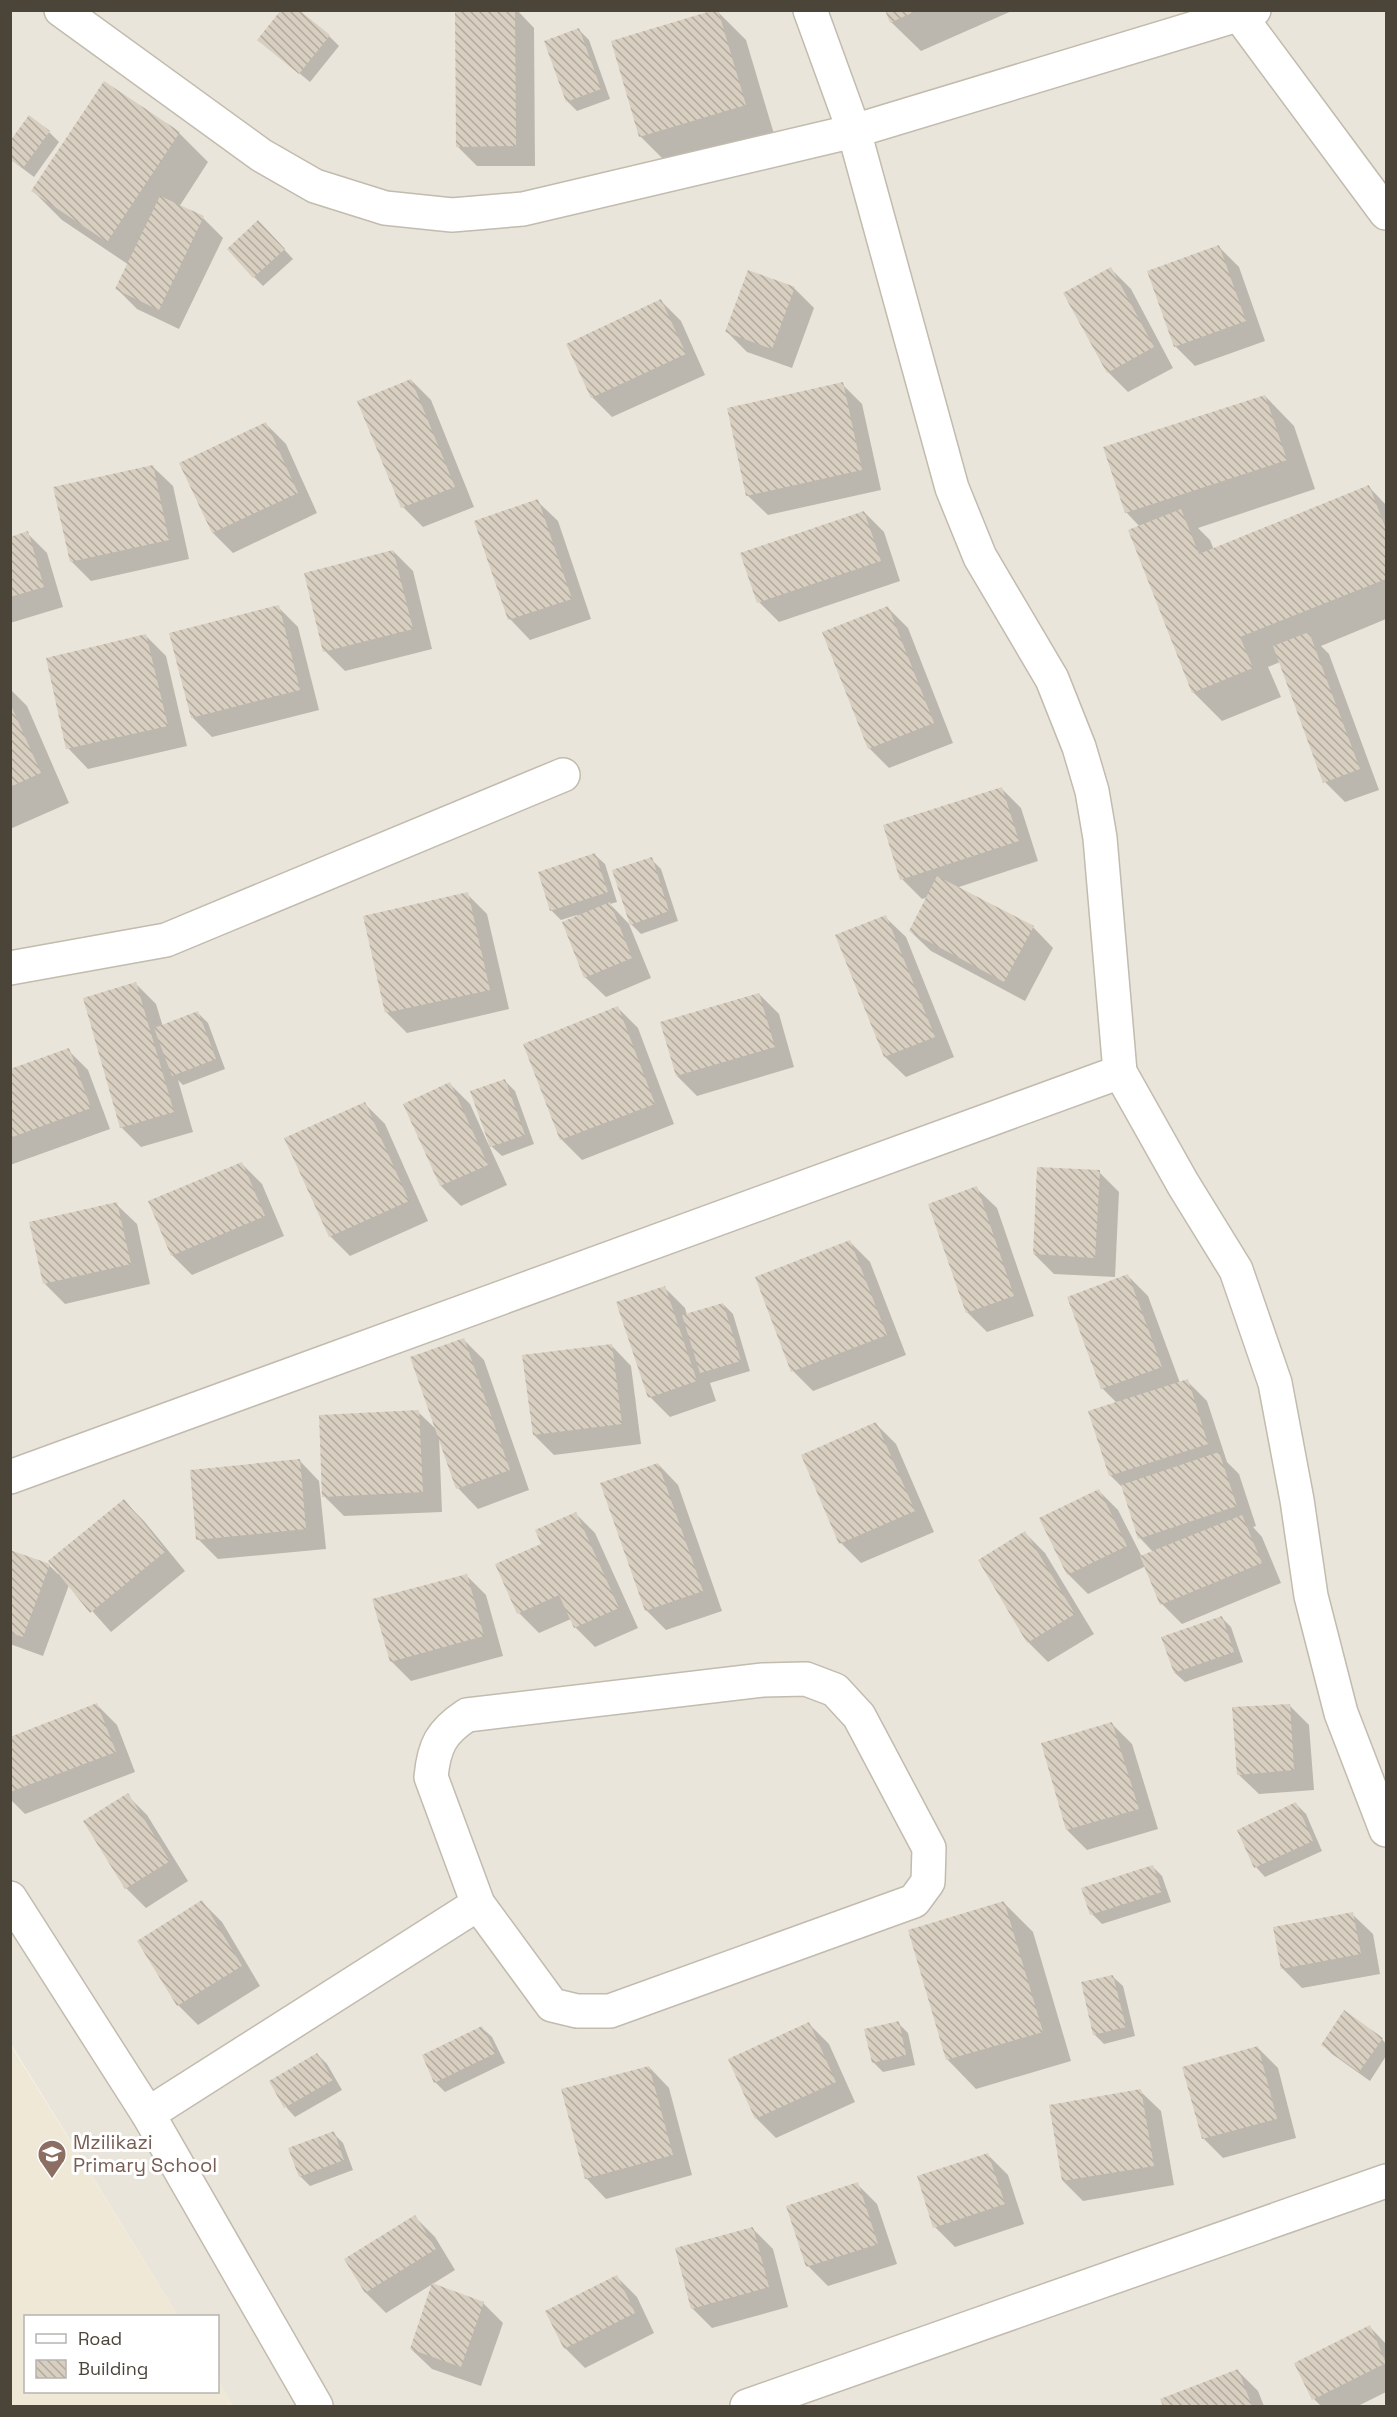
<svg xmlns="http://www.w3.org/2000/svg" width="1397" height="2417" font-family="'Space Grotesk',sans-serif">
<defs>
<pattern id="building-back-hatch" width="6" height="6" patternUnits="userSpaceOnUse" patternTransform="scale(1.5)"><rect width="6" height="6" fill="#d8cfc1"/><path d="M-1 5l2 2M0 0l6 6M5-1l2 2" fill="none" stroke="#b1aa9e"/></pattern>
</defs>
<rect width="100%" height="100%" fill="#f6f3ec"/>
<path fill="#eae5da" d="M11,11H1386V2406H233L218,2381V2316H178L11,2044Z"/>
<path fill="#efe8d6" d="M10,2044L178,2316H26V2392H218V2381L233,2406H11Z"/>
<g fill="#0003">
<path d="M456,10H517L534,28L535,166H477L457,146Z"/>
<path d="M886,10H1014L921,51L891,22Z"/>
<path d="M717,11L746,40L774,134L669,165L640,136Z"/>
<path d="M579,30L589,40L610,99L577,111L567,101Z"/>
<path d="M329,36L339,46L310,82L259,40Z"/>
<path d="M49,132L59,142L34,177L10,159Z"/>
<path d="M179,133L208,162L179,207L203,218L223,238L179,329L137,309L117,289L129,265L62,220L33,191Z"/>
<path d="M268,232L293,259L263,286L254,277Z"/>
<path d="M1219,247L1239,267L1265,341L1195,366L1175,346Z"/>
<path d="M1111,269L1131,289L1173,368L1128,392L1108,372Z"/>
<path d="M794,288L814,308L792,368L747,352L727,332Z"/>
<path d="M661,301L681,321L705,375L612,417L592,397Z"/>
<path d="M411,380L431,400L474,507L423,527L403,507Z"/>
<path d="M842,384L862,404L881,490L768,515L747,495Z"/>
<path d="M1265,396L1294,426L1315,489L1198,528L1210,540L1214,550L1369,487L1386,505V619L1321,646L1329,654L1379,790L1345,802L1325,782L1280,662L1268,667L1281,697L1222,721L1193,692L1140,527L1126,512Z"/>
<path d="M266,424L286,444L317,513L233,553L213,533L181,464Z"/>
<path d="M152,466L173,486L189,559L91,581L71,561Z"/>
<path d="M537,501L558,521L591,619L530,640L510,619Z"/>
<path d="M864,512L884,532L900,581L779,622L759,602Z"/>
<path d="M27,533L47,553L63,607L10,623V538Z"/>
<path d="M393,551L413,571L432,649L345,671L325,651Z"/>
<path d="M278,607L298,627L319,710L212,737L192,717Z"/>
<path d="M888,608L908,628L953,743L889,768L869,748Z"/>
<path d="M146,636L166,656L187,746L88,769L68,748Z"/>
<path d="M10,689L27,706L69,803L10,829Z"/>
<path d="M1001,788L1021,808L1038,861L956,888L1033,927L1053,948L1025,1001L931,951L910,931L928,897L922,899L902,879Z"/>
<path d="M595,855L605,864L617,902L610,904L629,924L651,978L606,997L585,977L577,915L561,920L551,910Z"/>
<path d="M651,859L661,869L678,921L641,934L631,924Z"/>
<path d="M467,894L487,914L509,1009L407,1033L387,1013L365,917Z"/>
<path d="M885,917L906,937L954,1057L906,1077L885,1057L837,936Z"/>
<path d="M136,984L156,1004L163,1027L198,1013L208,1023L225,1069L183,1085L178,1080L193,1132L141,1147L121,1127Z"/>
<path d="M759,994L779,1014L794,1067L697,1096L677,1076Z"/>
<path d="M618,1008L638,1028L674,1124L582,1160L561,1139L525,1044Z"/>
<path d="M68,1050L88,1070L110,1129L10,1165V1071Z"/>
<path d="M505,1081L515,1091L534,1144L502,1156L489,1144Z"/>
<path d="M450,1084L470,1104L507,1185L461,1206L441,1186L405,1105Z"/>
<path d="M365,1104L385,1124L428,1221L350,1256L330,1236Z"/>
<path d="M242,1164L262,1184L284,1236L192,1275L172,1255Z"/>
<path d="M1099,1172L1119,1192L1115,1277L1054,1274L1034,1254Z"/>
<path d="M976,1188L997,1208L1034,1316L987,1332L967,1312Z"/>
<path d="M116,1204L137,1224L150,1284L65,1304L45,1284Z"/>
<path d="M850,1242L870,1262L906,1355L813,1391L793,1371Z"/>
<path d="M1128,1276L1148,1296L1180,1383L1187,1381L1207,1401L1227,1462L1239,1474L1256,1526L1253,1527L1262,1537L1281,1583L1182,1624L1162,1604L1146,1566L1088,1594L1068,1574L1098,1490L1118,1510L1142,1557L1154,1553L1140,1538L1123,1488L1110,1475L1117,1403L1102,1388Z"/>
<path d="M665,1288L685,1308L687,1315L723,1304L733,1314L750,1371L710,1383L716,1401L670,1417L650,1397Z"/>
<path d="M464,1340L484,1360L529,1490L478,1509L458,1488L439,1436L442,1512L344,1516L324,1496L418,1412L438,1431Z"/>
<path d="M611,1345L631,1366L641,1444L554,1455L534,1435Z"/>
<path d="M876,1424L896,1444L934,1532L861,1563L841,1543L803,1456Z"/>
<path d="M299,1460L319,1481L326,1549L218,1559L198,1539Z"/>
<path d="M658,1464L678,1485L722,1611L666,1630L646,1610Z"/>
<path d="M124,1501L144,1521L185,1571L111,1632L69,1585L43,1656L10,1644V1551L49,1565L58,1574Z"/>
<path d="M575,1513L595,1533L638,1628L595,1647L575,1627L571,1619L539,1633L519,1613L543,1545Z"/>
<path d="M1025,1533L1045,1553L1094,1634L1048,1662L1028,1642Z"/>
<path d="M466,1575L486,1595L503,1656L411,1681L391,1661Z"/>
<path d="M1221,1617L1231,1627L1243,1662L1185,1682L1175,1673L1163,1638Z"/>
<path d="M97,1705L117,1725L135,1772L25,1814L10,1799V1739Z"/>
<path d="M1289,1705L1309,1725L1314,1790L1259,1794L1238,1774Z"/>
<path d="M1112,1724L1132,1744L1158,1829L1087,1850L1067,1830Z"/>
<path d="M127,1795L147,1815L188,1881L146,1908L126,1888Z"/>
<path d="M1296,1804L1306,1814L1322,1851L1265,1877L1256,1867Z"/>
<path d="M1152,1866L1162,1876L1171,1902L1102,1924L1092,1914Z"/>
<path d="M202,1902L222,1922L260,1986L198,2025L178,2005Z"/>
<path d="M1004,1903L1033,1932L1071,2061L976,2089L947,2059Z"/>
<path d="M1352,1914L1373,1934L1380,1974L1302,1988L1282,1968Z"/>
<path d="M1113,1977L1123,1986L1135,2036L1104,2044L1094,2034Z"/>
<path d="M898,2023L908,2033L915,2065L883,2072L873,2062Z"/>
<path d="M809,2024L829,2044L855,2102L776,2138L756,2118Z"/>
<path d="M482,2028L492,2037L505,2063L445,2092L435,2082Z"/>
<path d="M1382,2039L1386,2044V2056L1370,2081L1332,2054L1322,2044Z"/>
<path d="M1258,2048L1278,2068L1296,2138L1223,2158L1203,2138Z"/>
<path d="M317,2054L327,2064L342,2090L295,2117L286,2107L271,2082Z"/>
<path d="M649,2067L669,2088L692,2175L606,2199L586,2178Z"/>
<path d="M1140,2091L1161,2111L1174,2185L1083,2201L1063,2181Z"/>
<path d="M333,2133L343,2143L353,2170L310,2186L300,2176Z"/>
<path d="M988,2155L1008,2175L1024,2224L955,2247L935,2227Z"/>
<path d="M857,2184L877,2204L897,2264L828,2286L808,2266Z"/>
<path d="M415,2217L435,2237L455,2270L386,2313L366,2293L346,2260Z"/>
<path d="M753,2229L773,2249L788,2307L712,2328L692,2308Z"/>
<path d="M617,2277L637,2297L654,2333L585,2368L565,2348Z"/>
<path d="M483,2303L503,2323L481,2386L432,2369L411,2349Z"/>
<path d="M1370,2327L1386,2344V2392L1358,2406H1321L1314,2399Z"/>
<path d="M1238,2371L1258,2391L1264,2406H1164L1162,2400Z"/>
</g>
<g fill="url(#building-back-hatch)">
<path d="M281,10H299L330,35L299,74L257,40Z"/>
<path d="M455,10H515L516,146L456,147Z"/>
<path d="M714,10H718L746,105L639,137L611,41Z"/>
<path d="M885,10H918L890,23Z"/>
<path d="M579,28L601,89L566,102L544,41Z"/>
<path d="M104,81L180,132L107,242L31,191Z"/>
<path d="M29,115L50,131L23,168L10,159V141Z"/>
<path d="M160,196L204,216L159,310L115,289Z"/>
<path d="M258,220L285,249L253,278L227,249Z"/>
<path d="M1219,245L1246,321L1174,347L1147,271Z"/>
<path d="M1111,267L1154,347L1107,373L1063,293Z"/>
<path d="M748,270L795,287L772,349L725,332Z"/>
<path d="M661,299L686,354L591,398L566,344Z"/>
<path d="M411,379L455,487L401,508L357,401Z"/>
<path d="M843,382L862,470L746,496L727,408Z"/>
<path d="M1265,395L1287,460L1125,513L1103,447Z"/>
<path d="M266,422L298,493L212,533L179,463Z"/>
<path d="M153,465L169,540L70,562L53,487Z"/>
<path d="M1369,485L1386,529V579L1240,637L1253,668L1192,693L1128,530L1181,509L1199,554Z"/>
<path d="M538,499L572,599L508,620L474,521Z"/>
<path d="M864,511L881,561L757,603L740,553Z"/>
<path d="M28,531L44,587L10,597V537Z"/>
<path d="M393,550L413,629L323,652L304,573Z"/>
<path d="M279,605L300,690L191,718L169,633Z"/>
<path d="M888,606L934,723L868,749L822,632Z"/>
<path d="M1309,632L1360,769L1323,783L1273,646Z"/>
<path d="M146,634L168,726L66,749L46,658Z"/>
<path d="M10,703L41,773L10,787Z"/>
<path d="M1002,787L1019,841L900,880L883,825Z"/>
<path d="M595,853L608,892L550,911L538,872Z"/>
<path d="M652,857L669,911L630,925L612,870Z"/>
<path d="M937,876L1034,926L1004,982L909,931Z"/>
<path d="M468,892L490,990L385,1013L363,916Z"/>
<path d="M610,902L632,958L584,978L562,922Z"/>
<path d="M886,915L935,1037L884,1057L835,935Z"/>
<path d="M136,982L174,1112L120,1128L83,998Z"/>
<path d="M759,993L775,1047L676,1076L660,1022Z"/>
<path d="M618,1006L655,1104L560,1140L523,1044Z"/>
<path d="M198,1011L216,1059L172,1076L154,1028Z"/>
<path d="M69,1048L91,1108L10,1138V1069Z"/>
<path d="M505,1079L525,1135L490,1147L470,1091Z"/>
<path d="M450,1082L488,1165L440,1186L403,1104Z"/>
<path d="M365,1102L409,1201L329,1237L284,1138Z"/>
<path d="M242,1162L265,1216L171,1256L148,1201Z"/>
<path d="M1037,1167L1100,1170L1095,1258L1033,1254Z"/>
<path d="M977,1186L1014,1296L966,1313L928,1204Z"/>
<path d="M117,1202L131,1264L43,1284L29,1222Z"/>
<path d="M850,1240L887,1335L791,1372L755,1277Z"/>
<path d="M1128,1274L1162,1367L1101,1389L1067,1297Z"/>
<path d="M665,1286L697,1381L648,1398L616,1302Z"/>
<path d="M723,1303L741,1361L700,1373L682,1315Z"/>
<path d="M464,1338L510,1470L456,1489L410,1357Z"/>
<path d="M612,1344L622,1424L533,1435L522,1355Z"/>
<path d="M1188,1379L1208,1444L1109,1476L1088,1411Z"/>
<path d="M419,1410L423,1492L322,1497L319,1415Z"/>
<path d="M876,1422L915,1511L839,1544L801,1455Z"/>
<path d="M1219,1452L1237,1506L1138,1539L1121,1485Z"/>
<path d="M300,1459L306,1529L196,1540L190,1470Z"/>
<path d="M658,1463L703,1591L645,1611L600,1483Z"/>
<path d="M1099,1489L1127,1546L1067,1575L1039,1518Z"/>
<path d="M124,1499L166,1551L90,1613L48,1561Z"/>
<path d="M576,1512L619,1608L574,1628L559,1595L517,1614L495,1564L541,1544L535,1530Z"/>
<path d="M1242,1515L1262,1563L1160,1605L1140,1556Z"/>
<path d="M1025,1531L1075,1614L1027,1643L978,1560Z"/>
<path d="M10,1550L50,1564L23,1637L10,1633Z"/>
<path d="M467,1574L484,1636L390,1662L372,1599Z"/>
<path d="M1222,1616L1234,1652L1174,1673L1161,1637Z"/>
<path d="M97,1703L116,1752L10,1792V1737Z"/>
<path d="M1290,1704L1294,1770L1237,1775L1232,1707Z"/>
<path d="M1112,1722L1139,1809L1066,1830L1041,1743Z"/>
<path d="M128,1793L170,1861L125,1889L83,1821Z"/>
<path d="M1296,1802L1313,1841L1254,1868L1237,1830Z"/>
<path d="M1153,1865L1162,1892L1090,1915L1081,1888Z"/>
<path d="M202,1900L242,1966L177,2006L137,1941Z"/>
<path d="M1004,1901L1043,2032L946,2060L908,1930Z"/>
<path d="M1353,1912L1361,1954L1281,1969L1273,1927Z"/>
<path d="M1113,1975L1126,2027L1093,2035L1081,1982Z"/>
<path d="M1344,2010L1383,2038L1359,2072L1321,2045Z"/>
<path d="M899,2021L906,2055L872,2063L864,2029Z"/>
<path d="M809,2022L836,2082L755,2119L728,2059Z"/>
<path d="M482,2026L496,2053L434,2083L422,2055Z"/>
<path d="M1258,2046L1277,2119L1202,2139L1182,2067Z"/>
<path d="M317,2053L333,2080L284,2108L269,2081Z"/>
<path d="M649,2066L673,2155L585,2179L561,2089Z"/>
<path d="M1141,2089L1154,2166L1062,2181L1049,2105Z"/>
<path d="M334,2131L344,2160L299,2177L288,2148Z"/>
<path d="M988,2153L1005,2204L933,2228L917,2176Z"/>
<path d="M858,2182L878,2244L806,2267L786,2206Z"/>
<path d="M415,2215L436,2249L365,2293L344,2259Z"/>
<path d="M753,2227L769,2287L691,2309L675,2248Z"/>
<path d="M617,2275L635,2313L564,2349L545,2311Z"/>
<path d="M432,2283L484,2302L461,2367L410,2349Z"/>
<path d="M1370,2325L1386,2363L1312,2400L1294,2363Z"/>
<path d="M1238,2369L1252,2406H1163L1160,2399Z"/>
</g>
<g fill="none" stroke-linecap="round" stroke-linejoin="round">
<g stroke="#c2bbae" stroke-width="36">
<g id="street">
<path d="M61,10L261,155L315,186L385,208L452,215L523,209L854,131L1254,10"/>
<path d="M810,10L854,131L952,488L980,557L1052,679L1079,747L1092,791L1100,838L1120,1072L1183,1184L1236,1270L1275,1383L1297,1500L1311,1596L1341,1713L1386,1830"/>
<path d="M1240,16L1386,213"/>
<path d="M10,968L166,940L563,775"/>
<path d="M10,1477L1120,1072"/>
<path d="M806,1679L835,1690L859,1716L929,1848L928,1882L914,1901L610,2011H577L552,2005L478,1904L431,1777C434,1746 441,1732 467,1715L763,1680Z"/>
<path d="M10,1898L148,2114L316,2406"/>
<path d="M148,2114L478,1904"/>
<path d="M747,2406L1386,2181"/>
</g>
</g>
<use href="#street" stroke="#fff" stroke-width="33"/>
</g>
<defs>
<g id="school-pin" transform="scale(1.5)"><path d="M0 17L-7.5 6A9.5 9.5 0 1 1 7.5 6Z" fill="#8d6e63" stroke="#fff"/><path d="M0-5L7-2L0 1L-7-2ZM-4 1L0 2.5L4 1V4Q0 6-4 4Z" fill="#fff"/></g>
</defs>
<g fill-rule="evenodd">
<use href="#school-pin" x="52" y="2154"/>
</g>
<g text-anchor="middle" stroke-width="6" stroke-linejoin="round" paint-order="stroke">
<g font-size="20" fill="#785e54" stroke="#fff" text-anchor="start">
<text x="73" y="2149">Mzilikazi<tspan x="73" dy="23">Primary School</tspan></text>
</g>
</g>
<rect width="1397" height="2417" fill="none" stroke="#4b4439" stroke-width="24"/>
<rect x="24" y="2315" width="195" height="78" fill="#ffffff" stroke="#b7b4b0" stroke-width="1.5"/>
<rect x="36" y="2334" width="30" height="9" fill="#ffffff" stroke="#b7b4b0" stroke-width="1.5"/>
<text x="78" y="2345" font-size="18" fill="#4b4439">Road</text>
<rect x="36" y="2360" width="30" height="18" fill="url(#building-back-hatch)" stroke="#b7b4b0" stroke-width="1.5"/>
<text x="78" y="2375" font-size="18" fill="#4b4439">Building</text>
</svg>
